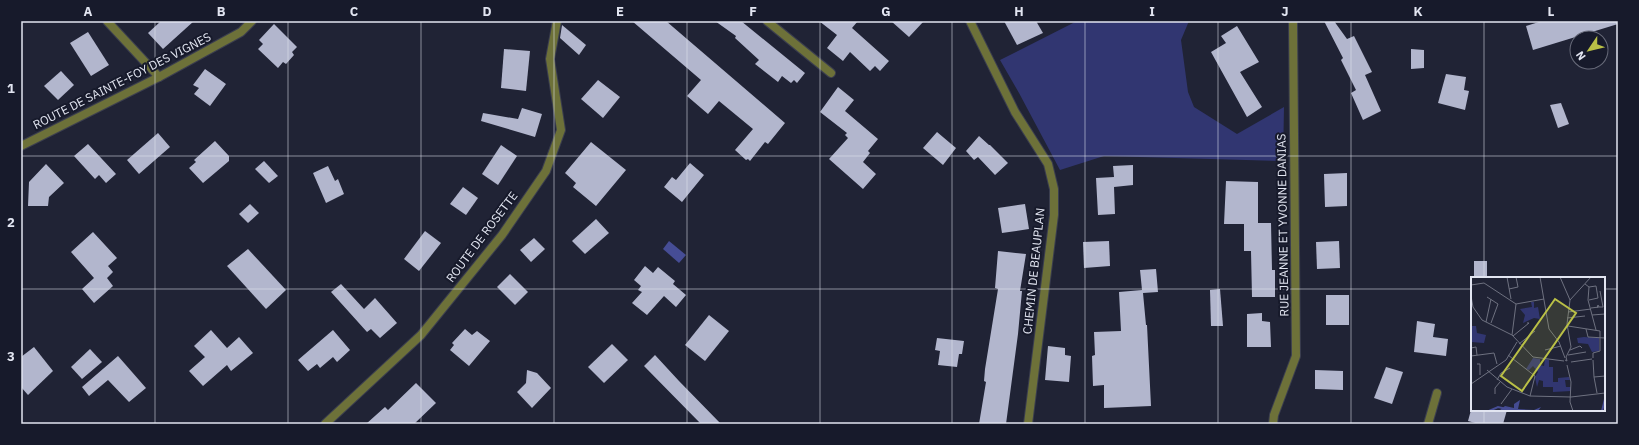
<svg xmlns="http://www.w3.org/2000/svg" width="1639" height="445" font-family="'IBM Plex Sans',sans-serif">
<rect width="100%" height="100%" fill="#202335"/>
<path fill="#313671" d="M1077,21H1189L1181,40L1188,92L1194,107L1237,134L1284,107L1283,161L1104,156L1060,170L1019,93L1000,60Z"/>
<path fill="#464d95" d="M669,241L686,255L679,263L663,249Z"/>
<g fill="#b2b6cd">
<path d="M161,21H194L163,49L148,33Z"/>
<path d="M632,21H666L785,123L768,144L765,142L750,161L748,159L746,160L735,150L753,129L719,101L708,114L687,96L701,80Z"/>
<path d="M715,21H741L805,73L797,83L794,80L791,83L782,76L778,82L755,64L759,60L735,38L736,36Z"/>
<path d="M819,21H858L852,28L889,61L880,71L875,66L870,71L850,52L843,61L827,48L837,35Z"/>
<path d="M891,21H924L909,37Z"/>
<path d="M1004,21H1036L1043,33L1017,45Z"/>
<path d="M1324,21H1334L1347,39L1354,36L1372,72L1365,75L1381,111L1363,120L1351,93L1356,90L1341,60L1343,58Z"/>
<path d="M1542,21H1617L1618,24L1533,50L1526,26Z"/>
<path d="M274,24L297,47L292,52L294,55L286,64L283,62L278,68L258,49L263,44L259,40Z"/>
<path d="M562,25L586,45L579,55L560,38Z"/>
<path d="M1237,26L1259,62L1240,72L1262,107L1247,117L1211,52L1226,43L1221,36Z"/>
<path d="M88,32L109,65L91,76L70,43Z"/>
<path d="M504,49L530,51L526,91L501,88Z"/>
<path d="M1411,49L1424,50V68L1411,69Z"/>
<path d="M205,69L226,84L210,106L194,94L199,88L193,85Z"/>
<path d="M61,71L74,85L58,100L44,86Z"/>
<path d="M1446,74L1466,77L1464,90L1469,91L1465,110L1438,103Z"/>
<path d="M598,80L620,97L603,118L581,99Z"/>
<path d="M838,87L854,100L845,111L878,139L868,151L870,153L863,162L876,174L863,189L829,159L848,138L845,135L847,133L820,112Z"/>
<path d="M1561,103L1569,124L1558,128L1550,105Z"/>
<path d="M522,108L542,114L535,137L481,121L483,113L518,119Z"/>
<path d="M937,132L956,148L943,165L923,148Z"/>
<path d="M158,133L170,147L139,174L127,160Z"/>
<path d="M979,136L989,145H990L1008,163L995,175L978,157L974,160L966,151Z"/>
<path d="M215,141L229,156V161L203,183L189,168L196,162L194,160Z"/>
<path d="M591,142L626,170L596,206L573,187L576,183L565,173Z"/>
<path d="M88,144L116,174L106,183L99,175L95,179L74,156Z"/>
<path d="M501,145L517,156L498,185L482,174Z"/>
<path d="M264,161L278,176L269,183L255,169Z"/>
<path d="M690,163L704,175L682,202L664,187L672,177L676,180Z"/>
<path d="M46,164L64,183L49,197L48,206H28L29,182Z"/>
<path d="M1133,165V185L1114,187L1115,214L1098,215L1096,178L1114,177L1113,166Z"/>
<path d="M328,166L335,181L338,179L344,194L326,203L313,173Z"/>
<path d="M1347,173V206L1325,207L1324,174Z"/>
<path d="M1226,181L1258,182V223H1271L1272,270H1275V297H1252L1251,251H1244V224H1224Z"/>
<path d="M463,187L478,198L466,215L450,204Z"/>
<path d="M250,204L259,213L248,223L239,214Z"/>
<path d="M1025,204L1029,229L1002,233L998,208Z"/>
<path d="M596,219L609,233L585,254L572,241Z"/>
<path d="M425,231L441,243L419,271L404,259Z"/>
<path d="M93,232L117,258L108,266L113,272L107,278L113,286L94,303L82,289L94,278L71,252Z"/>
<path d="M534,238L545,249L531,262L520,250Z"/>
<path d="M1109,241L1110,266L1084,268L1083,242Z"/>
<path d="M1339,241L1340,268L1317,269L1316,242Z"/>
<path d="M248,249L286,290L266,309L227,266Z"/>
<path d="M998,251L1026,254L1020,291H1022L1018,334L1006,424H979L986,382L984,381L985,369L998,289L995,288Z"/>
<rect x="1474" y="261" width="13" height="17"/>
<path d="M645,266L653,273L658,267L675,281L673,284L686,295L676,307L664,296L647,315L632,303L642,292L638,290L641,286L634,280Z"/>
<path d="M1156,269L1158,292L1143,293L1146,325H1147L1151,406L1104,408V385L1093,386L1092,356L1095,355L1094,332L1121,331L1119,292L1142,290L1140,270Z"/>
<path d="M510,274L528,292L515,305L497,287Z"/>
<path d="M341,284L364,309L375,298L397,323L380,338L371,329L367,332L331,292Z"/>
<path d="M1220,289L1223,326H1211L1210,290Z"/>
<rect x="1326" y="295" width="23" height="30"/>
<path d="M1262,313V321L1270,322L1271,347H1247V314Z"/>
<path d="M709,315L729,331L705,361L685,345Z"/>
<path d="M1417,321L1435,324L1433,337L1448,339L1446,356L1414,352Z"/>
<path d="M465,329L472,335L477,331L490,341L469,366L450,350L454,345L452,343Z"/>
<path d="M211,330L227,348L239,337L253,353L231,371L227,365L203,386L189,371L205,357L194,346Z"/>
<path d="M333,330L350,350L337,362L333,357L320,368L317,364L308,371L298,360Z"/>
<path d="M937,338L964,341L962,354H959L957,367L938,365L940,351L935,350Z"/>
<path d="M612,344L628,360L604,383L588,367Z"/>
<path d="M1048,346L1065,348V355L1071,356L1069,382L1045,380Z"/>
<path d="M34,347L53,371L28,395L21,387V357Z"/>
<path d="M90,349L102,362L82,379L71,367Z"/>
<path d="M655,355L679,381L721,424H701L644,366Z"/>
<path d="M118,356L146,388L129,402L108,380L89,396L82,387Z"/>
<path d="M1386,367L1403,372L1392,404L1374,398Z"/>
<path d="M527,370L537,373L551,388L532,408L517,392L526,383Z"/>
<path d="M1315,370L1343,371V390L1315,389Z"/>
<path d="M416,383L436,403L414,424H366L385,407L388,410Z"/>
<path d="M1471,410H1507L1503,424H1479L1468,421Z"/>
</g>
<g fill="none" stroke-linecap="round" stroke-linejoin="round">
<g stroke="#3b3e4f" stroke-width="10">
<g id="minor">
<path d="M107,21L159,77"/>
<path d="M767,21L831,73"/>
<path d="M970,21L1015,112L1048,164L1054,189V215L1028,424"/>
<path d="M21,146L159,77L241,32L252,21"/>
<path d="M325,424L421,335L502,235L546,171L561,130L550,59L557,21"/>
<path d="M1273,424L1274,415L1296,356L1293,21"/>
<path d="M1428,424L1437,393"/>
</g>
</g>
<use href="#minor" stroke="#6d7139" stroke-width="8"/>
</g>
<path fill="none" stroke="#e2e5f1" stroke-width="1" stroke-opacity="0.55" d="M155,21V424M288,21V424M421,21V424M554,21V424M687,21V424M820,21V424M952,21V424M1085,21V424M1218,21V424M1351,21V424M1484,21V278M21,156H1618M21,289H1472M1604,289H1618M1484,410V424"/>
<g text-anchor="middle" stroke-width="4" stroke-linejoin="round" paint-order="stroke">
<g font-size="12" fill="#e2e5f1" stroke="#171a2b">
<text transform="translate(122 81) rotate(-27)" y="4">ROUTE DE SAINTE-FOY DES VIGNES</text>
<text transform="translate(1283 225) rotate(-91)" y="4">RUE JEANNE ET YVONNE DANIAS</text>
<text transform="translate(482 237) rotate(-53)" y="4">ROUTE DE ROSETTE</text>
<text transform="translate(1034 271) rotate(-84)" y="4">CHEMIN DE BEAUPLAN</text>
</g>
</g>
<g transform="translate(1471 277)">
<rect width="134" height="134" fill="#202335"/>
<path d="M60,25H63V31L67,30L69,42L63,41L52,46L54,38L49,32L61,30ZM0,49H5L6,56L15,58L13,66L0,65ZM113,60L128,61V74L121,75L117,67L107,66L106,61ZM62,81L69,82V88L73,89L74,82L78,83V90H82V105H87V101L98,100L99,103H94L95,110H100V114L82,115V110H72V104L68,103L66,110L64,100L67,95L62,89L58,93L55,92Z" fill="#313671"/>
<path d="M49,123L47,132L63,133L70,130L67,134L29,133L34,129L43,131V127Z" fill="#444b92"/>
<path fill="none" stroke="#464d95" stroke-width="2" d="M18,134L27,130L45,134M131,134L134,122"/>
<path fill="none" stroke="#6e7180" stroke-width="1" d="M36,0L40,22M69,0L78,52L88,65L94,81M89,0L99,23L96,47L100,70L95,80L96,84L94,83M114,7L118,10L117,23L125,53M0,8L13,6L45,27L73,22M118,10L125,9L127,21L118,23M38,12L47,10L45,0M0,19L2,30L11,43L41,58M16,20L27,27L20,46M99,23L120,0M128,30H132L129,14M120,31L128,30L127,28L126,31M97,35L120,32M121,38L134,37M96,41L114,39M15,45L20,22M97,49L129,54V74L122,76V81M115,52L117,60L134,61M41,58L62,80L93,84M41,58L45,27M42,59L58,46H56M48,67L64,54M0,71L5,70L6,78M74,73L90,69M99,73L109,69L111,71M37,78L64,99L59,119M97,78L115,75M0,79L23,76L26,87M122,83L123,100M100,85L121,82M6,87H9V98M96,88L100,105L99,125L102,134M16,93L36,110L59,119L100,120L134,116M26,103L30,96L39,91M0,107L35,83L46,65M126,116L123,100L134,99M24,117V111L29,105M30,127L41,112"/>
<path fill="#bac046" fill-opacity="0.15" stroke="#bac046" stroke-width="2" d="M84,22L105,36L51,114L30,99Z"/>
<rect width="134" height="134" fill="none" stroke="#e2e5f1" stroke-width="2"/>
</g>
<rect width="1639" height="445" fill="none" stroke="#171a2b" stroke-width="44"/>
<g transform="translate(1589 50) rotate(235)"><circle r="19" fill="#171a2b" stroke="#686b7a"/>
<path d="M0-3L7 15L0 10L-7 15Z" fill="#bac046"/>
<text y="-6" font-size="11" font-weight="bold" text-anchor="middle" fill="#e2e5f1">N</text>
</g>
<rect x="22" y="22" width="1595" height="401" fill="none" stroke="#e2e5f1" stroke-width="1.5"/>
<g font-size="13" text-anchor="middle" font-weight="bold" fill="#e2e5f1">
<text x="88" y="16">A</text>
<text x="221" y="16">B</text>
<text x="354" y="16">C</text>
<text x="487" y="16">D</text>
<text x="620" y="16">E</text>
<text x="753" y="16">F</text>
<text x="886" y="16">G</text>
<text x="1019" y="16">H</text>
<text x="1152" y="16">I</text>
<text x="1285" y="16">J</text>
<text x="1418" y="16">K</text>
<text x="1551" y="16">L</text>
<text x="11" y="93">1</text>
<text x="11" y="227">2</text>
<text x="11" y="361">3</text>
</g>
</svg>
